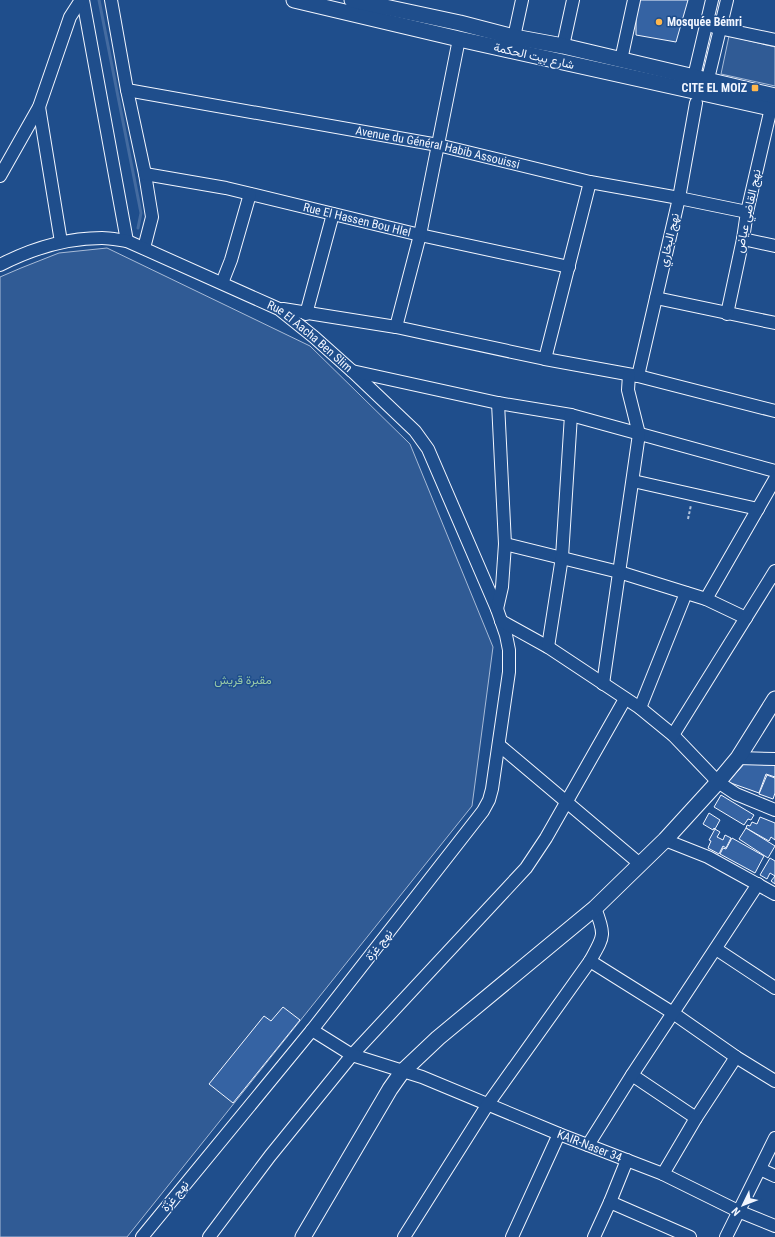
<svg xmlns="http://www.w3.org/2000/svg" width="775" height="1237" font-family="'Roboto Condensed',Vazirmatn,sans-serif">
<rect width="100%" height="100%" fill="#1f4e8c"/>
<g fill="#305b95" stroke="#a8bbd7">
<path d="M729,36L775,47V86L721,74Z"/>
<path d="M107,248L310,346L410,444L493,647L472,806L127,1237H0V277L21,268L59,253Z"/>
</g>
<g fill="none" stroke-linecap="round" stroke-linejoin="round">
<path stroke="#446ba0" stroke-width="3" d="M99,0L141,213L138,228"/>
</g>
<g fill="#3563a3" stroke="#f2f6ff">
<path d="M638,0H688L676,42L636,35V9Z"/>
<path d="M744,764L775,765V777L766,774L759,793L728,782Z"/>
<path d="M767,775L775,778V793L773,799L759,794Z"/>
<path d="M721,795L754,815L751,820L748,819L744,825L714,807Z"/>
<path d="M709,813L720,820L715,829L714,828L713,830L703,824Z"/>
<path d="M760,817L775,823V840L771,837L769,841L746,828L747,825L750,826L752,822L757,824Z"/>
<path d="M746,828L775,846L768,858L739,839Z"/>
<path d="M715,829L720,832L717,837L723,840L725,835L731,838L726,848L723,846L719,854L708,848L711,841L709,840Z"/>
<path d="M732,838L764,856L755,873L720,854L723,848L726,849Z"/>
<path d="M770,858L775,861V884L771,881L775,876L770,873L767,879L760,875Z"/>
<path d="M283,1007L300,1020L233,1103L209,1084L264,1016L271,1021Z"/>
</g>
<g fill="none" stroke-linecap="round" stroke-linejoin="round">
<g stroke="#f2f6ff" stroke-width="14">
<g id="minor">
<path d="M83,0L127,241"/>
<path d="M111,0L127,90L145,174L152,217L144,248"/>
<path d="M714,27L775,40"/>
<path d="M514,37L522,0"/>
<path d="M563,46L573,0"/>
<path d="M621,60L634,0"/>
<path d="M692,85L712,0"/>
<path d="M706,87L727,0"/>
<path id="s1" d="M127,90L438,145L590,182L679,198L747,212"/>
<path d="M39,107L61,242"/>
<path id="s2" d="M145,174L226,188L420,235L569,267"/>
<path d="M0,176L39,107L70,17L81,0"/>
<path d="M743,239L775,246"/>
<path id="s3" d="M0,265C31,249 67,238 102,238C110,238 119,240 127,241L279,309L314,337L352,371L415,431L428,449L497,609L506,635L509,650V672L492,789L489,800L483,811L312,1030L142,1237"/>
<path d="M222,283L231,260L250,194"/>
<path d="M656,298L775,323"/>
<path d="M283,309L396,327L545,359L638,376L775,411"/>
<path d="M306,314L333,214"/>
<path d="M727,314L743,239L747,212L771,108"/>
<path d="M396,327L420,235L459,39"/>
<path d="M545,359L590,182"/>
<path d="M352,371L498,403L571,415L775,471"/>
<path d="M638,376L679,198L696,103"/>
<path d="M633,481L758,509"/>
<path d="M505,544L619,572L706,599L746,618"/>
<path d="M706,599L775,479"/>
<path d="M497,609L502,587L505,544L498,403"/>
<path d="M501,621L548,647L640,708L673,735L718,782L736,794L775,810"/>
<path d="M548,647L562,557L571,415"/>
<path d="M603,684L639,434L628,390L629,375"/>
<path d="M640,708L686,593"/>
<path d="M673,735L775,571"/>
<path d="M499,745L640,864"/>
<path d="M738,758L775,759"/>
<path d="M665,840L708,857L775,894"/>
<path d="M716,949L775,988"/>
<path d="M590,961L673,1013L736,1057L775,1081"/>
<path d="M312,1030L352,1055L526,868L546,838L625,699"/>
<path d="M632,1075L696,1118"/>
<path d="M588,1145L632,1075L758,884"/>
<path d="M760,1169L775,1176"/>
<path d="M663,1174L696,1118L736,1057"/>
<path d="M610,1202L690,1237"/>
<path id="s4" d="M209,1237L270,1156L352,1055L422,1077L559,1134L663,1174L738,1211L775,1226"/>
<path d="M404,1237L488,1104L590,961C604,936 606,936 595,908"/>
<path d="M512,1237L559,1134"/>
<path d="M594,1237L610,1202L627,1160"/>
<path d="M726,1237L775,1138"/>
</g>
</g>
<g stroke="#f2f6ff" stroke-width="17">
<g id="major">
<path d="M294,0L459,39L775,109"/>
<path d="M352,0L460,23L514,37L563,46L775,96"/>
<path d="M303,1237L390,1089L402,1072L438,1038L595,908L665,840L718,782L738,758L775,699"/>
</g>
</g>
<path stroke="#b3c4dc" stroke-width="2" stroke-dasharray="3 2" stroke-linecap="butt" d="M688,519L691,505"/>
<use href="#minor" stroke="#1f4e8c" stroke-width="12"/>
<use href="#major" stroke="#1f4e8c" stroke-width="15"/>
</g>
<g fill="#ffb74d" stroke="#1f4e8c" stroke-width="1.5">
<circle cx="659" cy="22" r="4"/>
<rect x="751" y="84" width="8" height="8" rx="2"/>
</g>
<g text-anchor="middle" stroke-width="3" stroke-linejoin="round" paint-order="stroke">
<g font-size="12" font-weight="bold" fill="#f2f6ff" stroke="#1f4e8c" text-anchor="start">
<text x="667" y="26">Mosquée Bémri</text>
<text x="747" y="92" text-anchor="end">CITE EL MOIZ</text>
</g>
<g font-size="12" fill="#f2f6ff" stroke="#1f4e8c">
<text transform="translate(534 56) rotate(13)" y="4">شارع بيت الحكمة</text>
<text dy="4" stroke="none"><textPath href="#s1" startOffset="316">Avenue du Général Habib Assouissi</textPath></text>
<text transform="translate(748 211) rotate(-78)" y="4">نهج القاضي عياض</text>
<text dy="4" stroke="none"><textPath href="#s2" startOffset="217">Rue El Hassen Bou Hlel</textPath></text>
<text transform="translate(669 240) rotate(-77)" y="4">نهج البخاري</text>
<text dy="4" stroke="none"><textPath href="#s3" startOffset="339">Rue El Aacha Ben Slim</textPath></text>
<text transform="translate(379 945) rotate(-52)" y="4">نهج غزّة</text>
<text dy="4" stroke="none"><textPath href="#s4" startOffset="486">KAIR-Naser 34</textPath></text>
<text transform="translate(175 1196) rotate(-51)" y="4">نهج غزّة</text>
</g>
<g font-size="12" fill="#97c8a6" stroke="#1f4e8c">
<text x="243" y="684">مقبرة قريش</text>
</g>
</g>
<g transform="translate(743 1205) rotate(227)" stroke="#1f4e8c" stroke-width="3" paint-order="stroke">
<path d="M0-3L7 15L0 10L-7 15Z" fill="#f2f6ff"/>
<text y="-6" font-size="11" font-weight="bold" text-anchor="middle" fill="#f2f6ff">N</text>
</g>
</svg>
